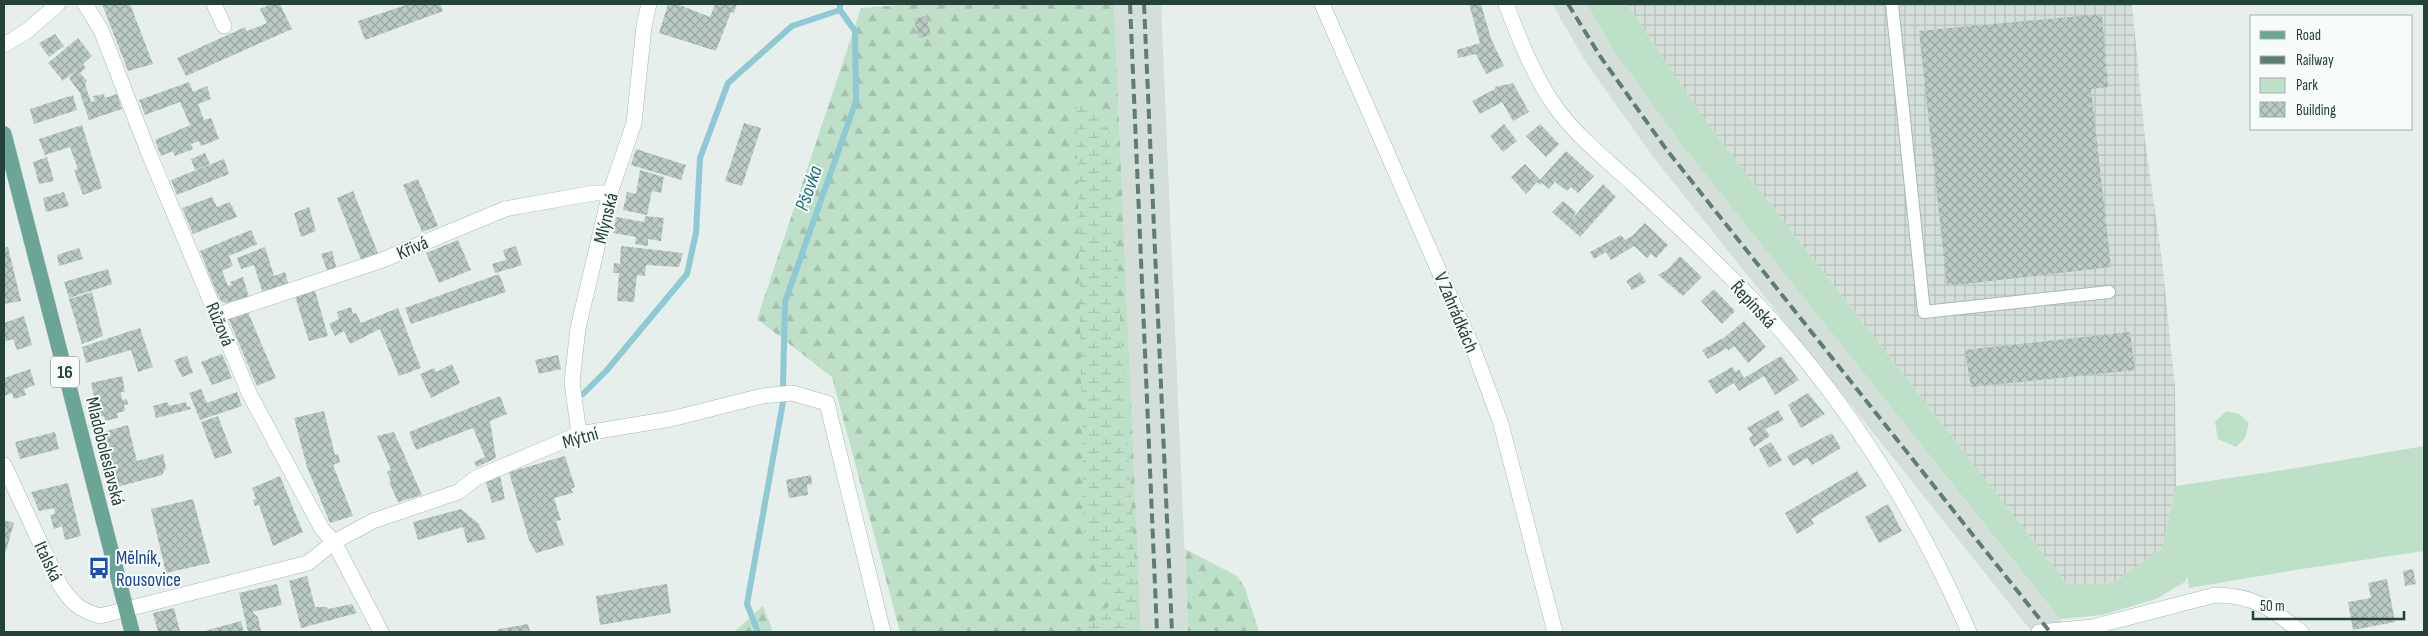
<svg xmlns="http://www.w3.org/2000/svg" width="2428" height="636" font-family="'Sofia Sans Condensed',sans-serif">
<defs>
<pattern id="industrial-grid" width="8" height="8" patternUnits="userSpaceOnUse" patternTransform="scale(1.25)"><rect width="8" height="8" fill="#d4dfda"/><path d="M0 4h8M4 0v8" fill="none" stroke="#b6c1bc"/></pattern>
<pattern id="forest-firs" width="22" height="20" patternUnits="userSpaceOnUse" patternTransform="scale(1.25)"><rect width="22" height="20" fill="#bfe0c8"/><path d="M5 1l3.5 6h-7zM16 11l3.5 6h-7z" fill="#a4c1ad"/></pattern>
<pattern id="wetland-marsh" width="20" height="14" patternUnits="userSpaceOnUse" patternTransform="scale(1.25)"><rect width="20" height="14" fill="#bfe0c8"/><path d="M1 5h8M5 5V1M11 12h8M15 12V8" fill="none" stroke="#a4c1ad"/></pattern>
<pattern id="building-cross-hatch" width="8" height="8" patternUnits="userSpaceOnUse" patternTransform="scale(1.25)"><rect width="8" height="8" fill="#bbcac4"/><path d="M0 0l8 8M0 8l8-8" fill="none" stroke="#98a6a0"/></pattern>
</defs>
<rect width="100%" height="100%" fill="#e6efeb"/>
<g fill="#d4dfda">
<path d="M1114,4H1161L1188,632H1141Z"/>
<path d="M1552,4H1587L1612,48L1678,140L2070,632H2032L1654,158L1587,64Z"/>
</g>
<path fill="url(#industrial-grid)" d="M1627,4H2132L2145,140L2162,260L2175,388L2176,486L2162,549L2113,583L2068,585L1710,127Z"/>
<g fill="#bfe0c8">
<path d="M1587,4H1627L1710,127L2068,585L2113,583L2162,549L2176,486L2290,469L2424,446V551L2295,570L2189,588L2187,576L2185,582L2156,599L2102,615L2060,619L1678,140L1612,48Z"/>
<path d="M2226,411L2239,414L2249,423L2245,438L2236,447L2218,439L2215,422Z"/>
</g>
<g fill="url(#forest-firs)">
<path d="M915,4H1114L1141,632H900L832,377L757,319L861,8Z"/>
<path d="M1185,549L1237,576L1245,588L1259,632H1188Z"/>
<path d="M763,606L773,632H734Z"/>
</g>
<path fill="url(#wetland-marsh)" d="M1076,96L1109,131L1139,632H1089L1088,627L1112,603L1084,544Z"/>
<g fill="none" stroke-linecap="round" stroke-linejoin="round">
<g stroke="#8ec9d4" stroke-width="6">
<path d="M783,386L785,302L856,101L855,31L840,10V4"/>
<path d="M583,394L607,370L687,274L696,233L700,158L728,83L792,26L840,10"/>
<path d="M758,632L747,604L783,402"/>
</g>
</g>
<g fill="url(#building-cross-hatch)">
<path d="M102,4H130L153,64L128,71Z"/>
<path d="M271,4H280L292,29L186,76L177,58L245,27L247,31L267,23L260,9Z"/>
<path d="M409,4H440L443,11L365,40L358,21Z"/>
<path d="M668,4H677L710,17L715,4H737L734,13L731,12L716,51L659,33Z"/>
<path d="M1469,4H1481L1491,39L1504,66L1486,74L1476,54L1458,58L1457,50L1480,43Z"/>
<path d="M2102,14L2108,87L2091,89L2111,267L1947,286L1919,31Z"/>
<path d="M926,16L931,35L919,38L914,19Z"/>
<path d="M55,34L64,46L49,57L39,43Z"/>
<path d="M78,38L92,56L83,64L86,68L80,73L87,81L85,84L91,102L95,101L93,96L104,94L105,98L117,94L122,109L89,120L80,93L69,78L75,71L63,81L48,63Z"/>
<path d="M189,82L193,92L207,86L211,99L198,104L204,120L211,118L219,139L201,146L199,141L191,144L193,149L175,156L173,151L161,156L155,140L195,123L190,125L180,102L145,115L139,100Z"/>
<path d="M1513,83L1529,112L1513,121L1502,102L1480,114L1472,101L1495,89V87Z"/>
<path d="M73,95L77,110L34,124L30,109Z"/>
<path d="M744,123L761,128L742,186L725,181Z"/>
<path d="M1504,124L1517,141L1503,152L1490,136Z"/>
<path d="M1540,124L1559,144L1546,157L1526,136Z"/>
<path d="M82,125L102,188L83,195L74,170L78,169L70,147L45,155L39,139Z"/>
<path d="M636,149L686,165L681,180L631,165Z"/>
<path d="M1566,151L1594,176L1578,193L1571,187L1567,191L1555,182L1549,189L1542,183L1540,185L1537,182L1526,194L1511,177L1525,164L1540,180Z"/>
<path d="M205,153L210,164L195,170L191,159Z"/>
<path d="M47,157L54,181L39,184L33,162Z"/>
<path d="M224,159L229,174L177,195L171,180Z"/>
<path d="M640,170L664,177L661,193L652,191L647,215L623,210L627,192L636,194Z"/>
<path d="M418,179L438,226L422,232L403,185Z"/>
<path d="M1603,184L1616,197L1580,237L1552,212L1563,201L1576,212L1571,220Z"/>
<path d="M353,191L378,253L361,260L337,198Z"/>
<path d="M64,192L69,206L46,212L43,198Z"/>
<path d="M212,197L217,207L230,202L237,217L193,234L182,208Z"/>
<path d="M309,207L316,231L301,237L294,213Z"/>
<path d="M645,216L664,218L661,241L648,239V246L635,244L636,237L613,233L616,217L644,222Z"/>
<path d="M1645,223L1668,245L1656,258L1651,254L1647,258L1634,246L1611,260L1606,252L1594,259L1590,252L1621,235L1625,240L1632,236Z"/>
<path d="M251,230L257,244L229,256L233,266L222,271L228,286L232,285L230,282L243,277L249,297L225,303L221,301L216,291L200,251Z"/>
<path d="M458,240L471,270L439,283L426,253Z"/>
<path d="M516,246L522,265L495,273L492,264L506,260L503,250Z"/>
<path d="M621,246L639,248L683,253L679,267L646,265L645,276L637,275L634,302L617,301L619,273H613L614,263L620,264Z"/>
<path d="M8,247L21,301L4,304V248Z"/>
<path d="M265,247L274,276L285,272L289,287L263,294L254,265L241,269L237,258Z"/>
<path d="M79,248L83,259L59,266L57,255Z"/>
<path d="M332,251L336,266L328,273L321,254Z"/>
<path d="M1680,256L1702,277L1683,296L1658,275L1668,269Z"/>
<path d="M108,269L112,284L69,298L64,282Z"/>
<path d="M1640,272L1646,282L1632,290L1626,281Z"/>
<path d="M499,274L506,292L411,324L405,308Z"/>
<path d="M314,287L328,336L309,341L294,293Z"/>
<path d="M1714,289L1735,311L1722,324L1701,301Z"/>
<path d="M92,292L103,336L82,344L69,299Z"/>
<path d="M351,307L353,314L356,313L361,323L398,308L421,368L399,376L380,329L350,344L344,331L335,336L329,324L339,319L337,312Z"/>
<path d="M247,310L276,378L257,386L227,315Z"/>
<path d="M24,316L32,345L17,350L13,339L4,342V323Z"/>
<path d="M1744,321L1766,347L1748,363L1734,346L1728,351L1727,348L1708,359L1702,350L1725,337Z"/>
<path d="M140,328L153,367L138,372L131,350L86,363L82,347Z"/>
<path d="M2130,332L2135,370L1971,387L1965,350Z"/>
<path d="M222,354L232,378L212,385L201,362Z"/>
<path d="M558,355L561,369L539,374L535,360Z"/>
<path d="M187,356L193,373L182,377L174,360Z"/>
<path d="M1781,356L1799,380L1775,395L1764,376L1739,391L1734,383L1716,394L1708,381L1732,367L1736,372L1739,369L1744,378Z"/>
<path d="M452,364L460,383L431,398L420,374L434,368L436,372Z"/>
<path d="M30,369L35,385L24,389L26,395L14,399L12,393L4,396V378Z"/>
<path d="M122,376L125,392H121L122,400L127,399L128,404L124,405L125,411L117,413L118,418L105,421L104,416L99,417L91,383Z"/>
<path d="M201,389L207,403L237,392L242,406L200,420L189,393Z"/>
<path d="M1808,393L1825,414L1801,428L1788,405Z"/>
<path d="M500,396L507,414L490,421L496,458L477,467L474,462L485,457L473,428L416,450L409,432Z"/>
<path d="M167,402L169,406L186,402L187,407L190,406L191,409L156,418L153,406Z"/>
<path d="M1778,410L1784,420L1765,429L1770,436L1754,447L1749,438L1753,435L1747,428Z"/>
<path d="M324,411L335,455L338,454L340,462L333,465L353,516L330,523L307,467L294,418Z"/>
<path d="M218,416L232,453L215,459L201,422Z"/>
<path d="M128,425L137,461L163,454L166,468L162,475L117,487L103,432Z"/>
<path d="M55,432L59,449L20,459L15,442Z"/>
<path d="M394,432L422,495L398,502L389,482H391L387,472L391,470L377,436Z"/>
<path d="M1832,433L1841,448L1812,465L1807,458L1793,466L1787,456Z"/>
<path d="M1771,442L1782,460L1769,468L1759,449Z"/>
<path d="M565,456L575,487L571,489L573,493L554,498L561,520L556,521L564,545L536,553L529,540L508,469L512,468L513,471Z"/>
<path d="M1857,471L1867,486L1811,519L1814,524L1797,534L1785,513Z"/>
<path d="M500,475L505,499L492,503L485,479Z"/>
<path d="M811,475L812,484L807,485L808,495L789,498L786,480Z"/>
<path d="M280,476L303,532L273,546L259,505L255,506L253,500L256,499L252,488Z"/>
<path d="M68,483L81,536L65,540L62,526L54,529L50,515L55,514L54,508L39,511L31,492Z"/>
<path d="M193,499L210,563L166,573L151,509Z"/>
<path d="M1888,504L1902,531L1879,543L1865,517Z"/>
<path d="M461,509L479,524L486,539L467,543L463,527L418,540L413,522Z"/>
<path d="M4,520L14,523L4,558Z"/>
<path d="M2413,569L2416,584L2405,586L2403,571Z"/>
<path d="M307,576L315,607H327L328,609L352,604L357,613L301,628L289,581Z"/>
<path d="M2387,579L2395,622L2353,630L2348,602L2371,598L2368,583Z"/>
<path d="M277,584L282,605L252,612L258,617L261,632H248L239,593Z"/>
<path d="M667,584L671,613L600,625L596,596Z"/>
<path d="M174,608L180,632H158L153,613Z"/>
<path d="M241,621L244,632H201Z"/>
<path d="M528,624L530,632H493L500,629Z"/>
</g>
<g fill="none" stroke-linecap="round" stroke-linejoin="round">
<g stroke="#a8b8b2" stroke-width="14">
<path id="service" d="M1892,4L1924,312L2109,292"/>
</g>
<g stroke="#a8b8b2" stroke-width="16">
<g id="minor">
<path d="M85,4L101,30L148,151L250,395L322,529L334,542L381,632"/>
<path d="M214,4L224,26"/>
<path d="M1322,4L1474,351L1501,424L1555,632"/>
<path d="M4,45L27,31L58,4"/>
<path d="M217,315L380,261L505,209L594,193H610"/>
<path d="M579,434L572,382L578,328L610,193L634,123L644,26L649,4"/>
<path d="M4,465L60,585C72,603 79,610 100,616L308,563L334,542L373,521L458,492L476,478L579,434L671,419L762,396L792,393L827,403L883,632"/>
<path d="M2039,632L2092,627L2215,595C2254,595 2272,609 2301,632"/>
</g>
</g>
<g stroke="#a8b8b2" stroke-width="16">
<path id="tertiary" d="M1506,4C1520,41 1536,82 1560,113C1581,140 1609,162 1634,185C1675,223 1715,261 1754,301C1844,396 1917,512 1969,632"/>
</g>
<g stroke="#c2cac8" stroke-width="16">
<path id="primary" d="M4,134L132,632"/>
</g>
<use href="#service" stroke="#fff" stroke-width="12"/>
<use href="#minor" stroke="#fff" stroke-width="15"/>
<use href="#tertiary" stroke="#fff" stroke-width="15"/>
<use href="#primary" stroke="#6aa596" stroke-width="15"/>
<g stroke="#5f7d75" stroke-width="4" stroke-dasharray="10 5" stroke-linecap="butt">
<path d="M1130,4L1157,632"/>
<path d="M1144,4L1172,632"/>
<path d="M1568,4L1600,56L1666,149L2050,632"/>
</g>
</g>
<defs>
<g id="bus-bare" transform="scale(1.725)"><path d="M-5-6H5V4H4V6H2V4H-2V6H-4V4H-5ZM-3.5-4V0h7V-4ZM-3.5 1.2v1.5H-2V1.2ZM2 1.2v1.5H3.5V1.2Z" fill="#1a4fb4" stroke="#f7fbf9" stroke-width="2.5" paint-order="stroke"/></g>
</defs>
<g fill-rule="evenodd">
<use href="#bus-bare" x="99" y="568"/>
</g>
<g text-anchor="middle" stroke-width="4" stroke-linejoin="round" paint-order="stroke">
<rect fill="#f7fbf9" stroke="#637a73" stroke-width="1" x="51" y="356.5" width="28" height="31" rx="4"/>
<g font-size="18" font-weight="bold" fill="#24423a">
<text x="65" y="378">16</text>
</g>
<g font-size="19" fill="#24423a" stroke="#f7fbf9">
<text transform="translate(605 218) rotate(-76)" y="7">Mlýnská</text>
<text transform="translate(412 247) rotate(-23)" y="7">Křivá</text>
<text transform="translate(1754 304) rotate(47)" y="7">Řepínská</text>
<text transform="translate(1457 312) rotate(67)" y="7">V Zahrádkách</text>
<text transform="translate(221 324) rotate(67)" y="7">Růžová</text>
<text transform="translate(580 437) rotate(-16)" y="7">Mýtní</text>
<text transform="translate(106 451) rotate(76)" y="7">Mladoboleslavská</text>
<text transform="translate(49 561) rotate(65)" y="7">Italská</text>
</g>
<g font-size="19" fill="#164399" stroke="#f7fbf9" text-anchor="start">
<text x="116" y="564">Mělník,<tspan x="116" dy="22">Rousovice</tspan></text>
</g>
<g font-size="20" font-style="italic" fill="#1c6f80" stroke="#f7fbf9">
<text transform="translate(808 188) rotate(-71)" y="7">Pšovka</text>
</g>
</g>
<rect width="2428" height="636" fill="none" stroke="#24423a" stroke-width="10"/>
<rect x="2250" y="15" width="162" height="115" fill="#f7fbf9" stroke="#a3b1ad"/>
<rect x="2260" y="31" width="25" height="8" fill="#6aa596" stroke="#a3b1ad"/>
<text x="2296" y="40" font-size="15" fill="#24423a">Road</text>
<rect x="2260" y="56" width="25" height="8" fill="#5f7d75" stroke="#a3b1ad"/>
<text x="2296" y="65" font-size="15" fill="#24423a">Railway</text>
<rect x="2260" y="78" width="25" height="15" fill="#bfe0c8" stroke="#a3b1ad"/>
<text x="2296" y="90" font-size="15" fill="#24423a">Park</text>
<rect x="2260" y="102" width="25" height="15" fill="url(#building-cross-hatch)" stroke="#a3b1ad"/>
<text x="2296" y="115" font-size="15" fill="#24423a">Building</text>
<path d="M2253 611v8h151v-8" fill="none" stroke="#24423a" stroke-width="2.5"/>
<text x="2260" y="611" font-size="15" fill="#24423a" stroke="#f7fbf9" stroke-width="4" paint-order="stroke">50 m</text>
</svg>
